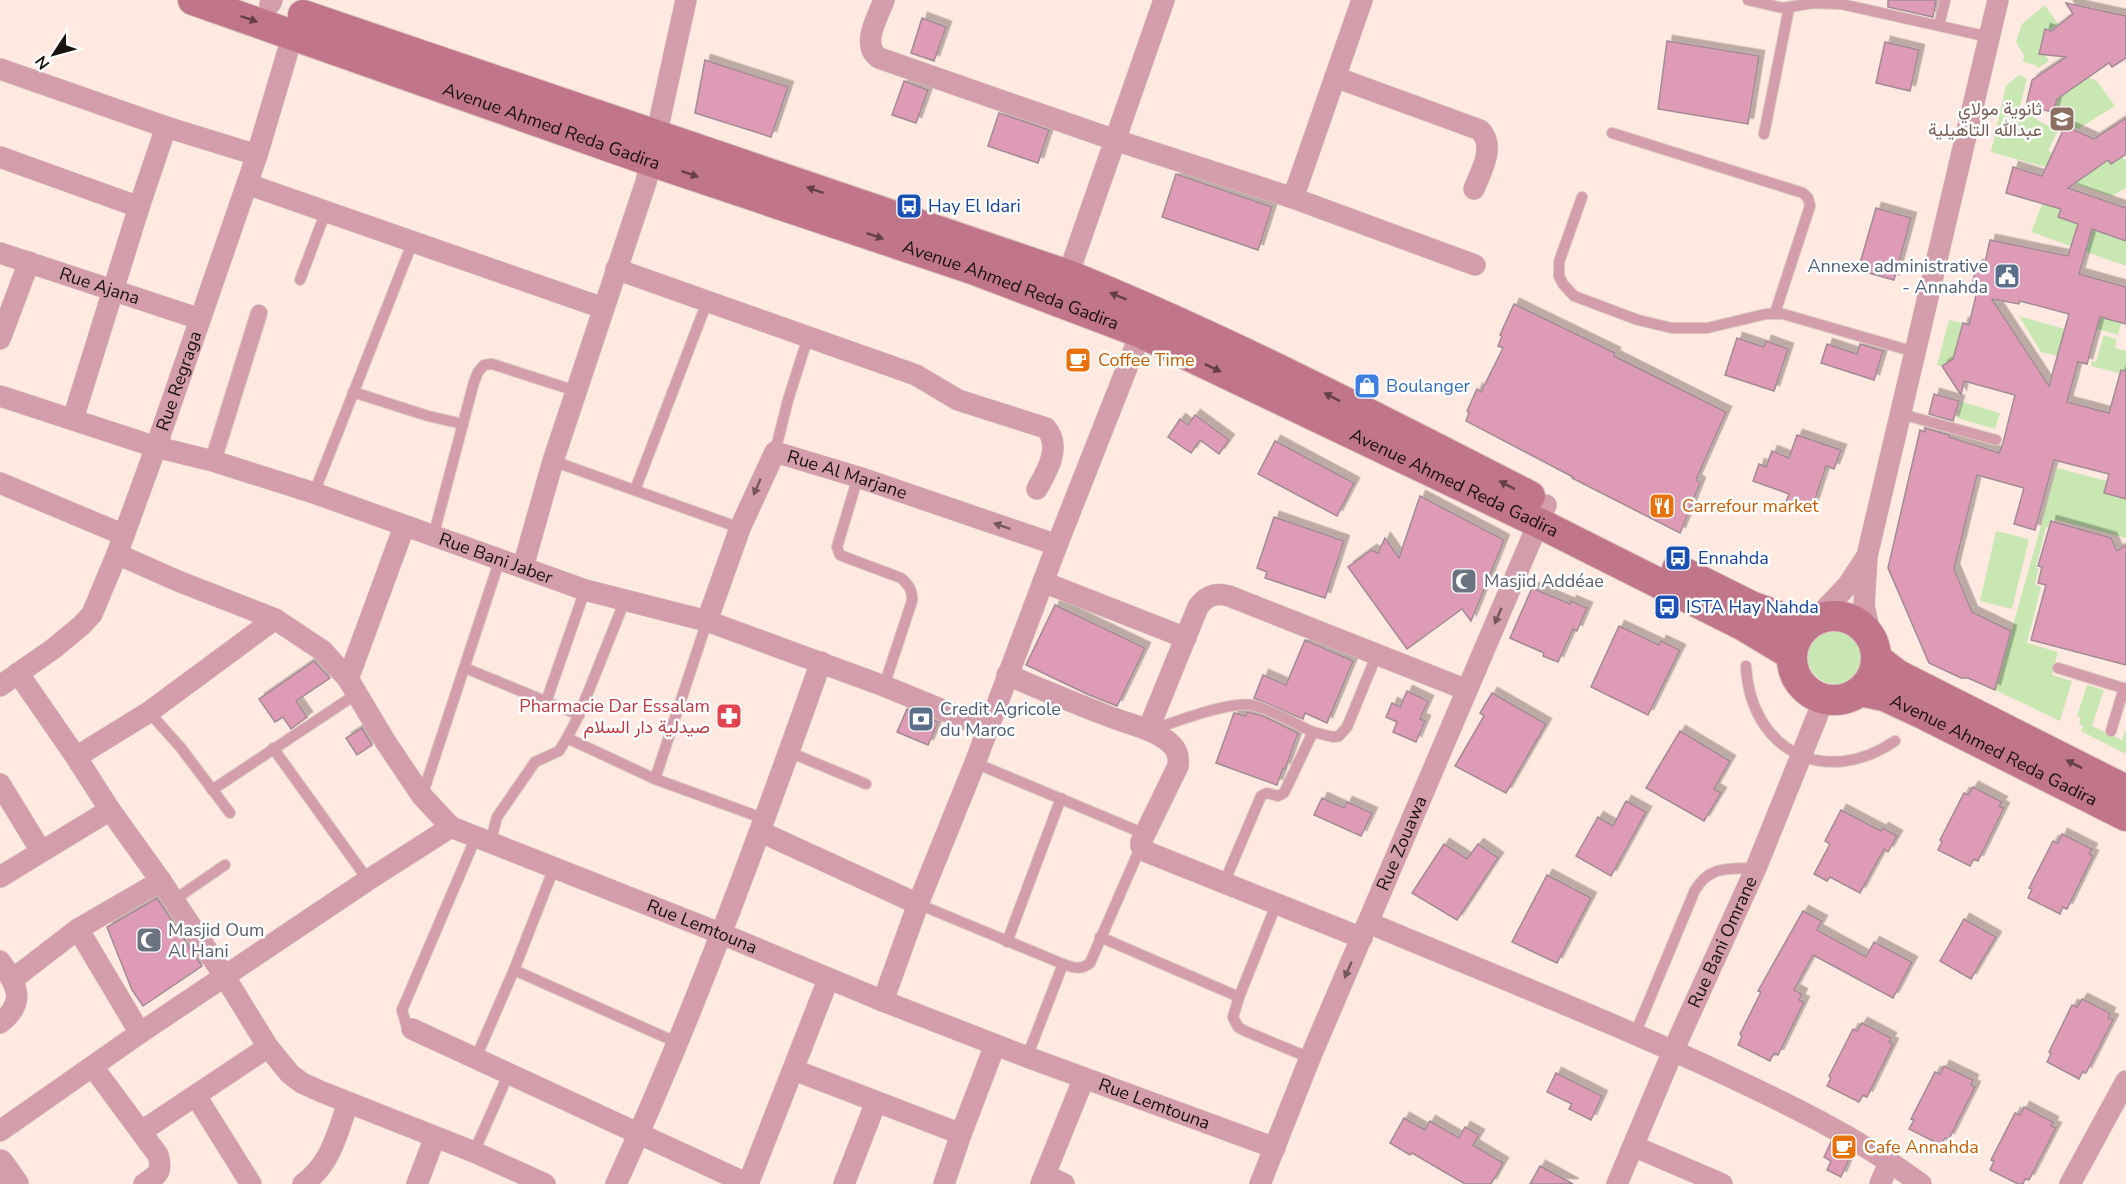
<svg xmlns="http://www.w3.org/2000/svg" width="2126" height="1184" font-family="'Nunito Sans',Vazirmatn,sans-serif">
<defs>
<filter id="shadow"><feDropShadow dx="5.5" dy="-5.5" stdDeviation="0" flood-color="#0004"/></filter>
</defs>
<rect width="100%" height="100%" fill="#ffe9e0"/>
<g fill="#c9e7b3">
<path d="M2045,5L2072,44L2068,47L2055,28L2051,31L2045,29L2039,53L2045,55L2049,61L2038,68L2035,65L2023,62L2024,56L2016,42L2022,24Z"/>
<path d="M2019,75L2027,79L2019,110L2058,131L2048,151L2077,165L2068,188L2126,241V266L2031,232L2056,170L1991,152L2006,86Z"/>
<path d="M2088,77L2097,81L2115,106L2078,129L2051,117L2057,99Z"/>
<path d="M2122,156L2126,162V188L2111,196L2074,183L2108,160Z"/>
<path d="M2019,316L2065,329L2057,356L2041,352Z"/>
<path d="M2100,317L2121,323L2118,335L2097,329Z"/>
<path d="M1949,320L1963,323L1953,359L1942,366L1937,365Z"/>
<path d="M2104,335L2117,339L2115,348L2126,351V375L2091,366L2092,361L2096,362Z"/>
<path d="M1962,402L2000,413L1995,429L1957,418Z"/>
<path d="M2057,468L2107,481L2104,493L2126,499V538L2053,519L2050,528L2046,527L2036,567L2039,569L2035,584L2041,587L2027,643L2058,652L2052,675L2072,681L2060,721L1995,690Z"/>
<path d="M1996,531L2029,539L2012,609L1980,601Z"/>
<circle cx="1835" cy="657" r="27"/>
<path d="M2087,685L2104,690L2092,726L2122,740L2126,728V754L2081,731L2083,726L2079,724L2081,718L2077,716Z"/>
</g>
<g fill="#de9bb6" stroke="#a38a94" stroke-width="1.5" fill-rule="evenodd" filter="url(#shadow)">
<path d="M1888,0H1936L1933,17L1888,7Z"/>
<path d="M2066,3L2126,16V58L2112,67L2109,63L2057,99L2053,112L2026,106L2032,80L2066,57L2039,54L2045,29L2051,31L2073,14Z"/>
<path d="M922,18L946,27L934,61L911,53Z"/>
<path d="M1667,41L1759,56L1748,124L1658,109Z"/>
<path d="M1885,42L1919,50L1910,91L1876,83Z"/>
<path d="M705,60L788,87L771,137L695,113Z"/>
<path d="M904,81L928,90L916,123L892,115Z"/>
<path d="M999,113L1049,130L1038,163L988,146Z"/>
<path d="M2126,118V154L2111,164L2108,160L2068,188L2126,208V241L2092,229L2079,274L2126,287V324L2100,317L2087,364L2078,362L2067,402L2109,413L2121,370L2126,371V499L2104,493L2109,474L2054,460L2035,530L2014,524L2024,488L1977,475L1954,569L1972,612L2011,631L1995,690L1968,678H1961L1929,663L1888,568L1920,430L1925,432V428L1949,435V437L1999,453L2003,443L2015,395L1964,381L1961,395L1942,366L1953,359L1963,323L1969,325L1977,291L1971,289L1977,265L1984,267L1990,240L2068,256L2078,224L2058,217L2061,209L2006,193L2013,167L2042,176L2065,126L2094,139ZM1992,299L2019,304L2020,301L2069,314L2049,386Z"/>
<path d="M1176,174L1272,207L1258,250L1162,217Z"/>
<path d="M1876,208L1911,218L1894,280L1858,270Z"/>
<path d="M1514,304L1615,353L1614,356L1726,412L1696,480L1700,483L1680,533L1572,478L1573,477L1466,421L1469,413L1467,411L1477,389L1481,392L1503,348L1498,346L1502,336L1500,335Z"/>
<path d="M1737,338L1764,347L1766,341L1788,349L1774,391L1725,375Z"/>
<path d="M1827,344L1857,354L1860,344L1883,351L1874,380L1821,363Z"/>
<path d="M1934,394L1959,401L1953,421L1929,414Z"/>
<path d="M1195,415L1229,440L1219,454L1200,440L1191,453L1168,437L1180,419L1188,425Z"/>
<path d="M1797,435L1841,450L1834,469L1826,466L1811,511L1786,502L1789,494L1753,481L1759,464L1766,467L1772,451L1789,458Z"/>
<path d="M1275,441L1354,483L1337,516L1258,474Z"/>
<path d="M1420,496L1504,540L1471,621L1462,609L1407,649L1348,567L1371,550L1378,553L1385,538L1399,558Z"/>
<path d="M1274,517L1344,541L1325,598L1265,578L1267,572L1257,568Z"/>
<path d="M2051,521L2111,538L2117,551L2126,545V665L2031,640L2046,585L2038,583L2042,567L2038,566Z"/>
<path d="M1532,588L1570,604L1571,601L1587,608L1577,631L1573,629L1558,662L1543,656L1544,653L1510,638Z"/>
<path d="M1055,605L1145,648L1117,706L1087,694L1026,665Z"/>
<path d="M1619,626L1659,645L1661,641L1680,650L1648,715L1591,687Z"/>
<path d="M1305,640L1353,661L1327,723L1305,713L1303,719L1254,698L1263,675L1286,685Z"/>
<path d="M314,661L330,678L296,701L307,717L291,729L283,717L275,722L259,699Z"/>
<path d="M1407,691L1428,701L1420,719L1425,721L1416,742L1393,732L1397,722L1386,717L1392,703L1400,707Z"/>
<path d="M1492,693L1546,724L1506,793L1455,766L1484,716L1480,713Z"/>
<path d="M907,709L938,722L928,745L897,732Z"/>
<path d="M1247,712L1263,716L1298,733L1285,769L1283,768L1277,785L1216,763L1234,713L1246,716Z"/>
<path d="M362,728L372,745L357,755L346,738Z"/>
<path d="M1680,731L1730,761L1714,789L1721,793L1704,821L1646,788Z"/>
<path d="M1973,787L2002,802L1999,806L2004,808L1978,861L1974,859L1970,866L1938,850L1942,842L1940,840L1964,793L1968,795Z"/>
<path d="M1322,798L1344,808L1347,802L1372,813L1361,836L1314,815Z"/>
<path d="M1626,801L1646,812L1611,876L1576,856L1598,817L1613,826Z"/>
<path d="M1841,810L1881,831L1883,828L1897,836L1888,852L1884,849L1860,893L1830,877L1827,881L1814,874L1830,844L1825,841Z"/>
<path d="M2062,834L2092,849L2089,854L2093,856L2067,909L2063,907L2060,914L2028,898L2032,889L2029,888L2053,841L2058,843Z"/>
<path d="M1444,844L1467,859L1478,844L1498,858L1457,920L1412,893Z"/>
<path d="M1547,875L1591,898L1557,963L1512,942Z"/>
<path d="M157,898L202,966L143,1006L132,990L107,927Z"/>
<path d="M1803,911L1822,921L1817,930L1866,957L1874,942L1912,962L1893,998L1813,955L1794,990L1802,994L1799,1000L1804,1002L1778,1055L1774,1053L1770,1061L1738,1045L1742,1036L1740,1034L1761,992L1758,991Z"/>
<path d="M1964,919L1996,937L1971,979L1940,961Z"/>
<path d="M2082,999L2110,1013L2108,1018L2113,1020L2086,1073L2083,1071L2079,1079L2047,1062L2051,1054L2049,1052L2072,1005L2077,1007Z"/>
<path d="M1862,1023L1891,1038L1889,1042L1893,1044L1867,1097L1863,1095L1859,1102L1827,1086L1831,1078L1829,1076L1853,1029L1857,1031Z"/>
<path d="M1944,1066L1973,1080L1971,1085L1975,1087L1949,1139L1945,1138L1941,1145L1909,1129L1914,1120L1911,1119L1935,1072L1940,1074Z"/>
<path d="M1556,1073L1602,1096L1591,1120L1569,1109L1572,1104L1547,1092Z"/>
<path d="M2024,1107L2053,1122L2051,1126L2056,1128L2029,1180L2025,1179L2023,1184H2018L1990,1170L1994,1161L1991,1160L2015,1113L2020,1115Z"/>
<path d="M1404,1118L1425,1130L1430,1121L1459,1138L1465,1127L1479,1135L1473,1145L1503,1163L1491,1184H1465L1412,1153L1410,1155L1390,1143Z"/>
<path d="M1831,1142L1851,1154L1841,1177L1827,1170L1831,1161L1824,1157Z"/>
<path d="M1540,1166L1573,1184H1530Z"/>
</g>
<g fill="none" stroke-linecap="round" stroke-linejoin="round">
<g stroke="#dac7be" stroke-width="12">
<g id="service">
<path d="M1748,0L1783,8L1813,3L1841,4L1989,37"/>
<path d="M1939,25L1945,0"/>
<path d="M1612,133L1803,193L1808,198L1810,206L1775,313"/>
<path d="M1764,134L1789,8"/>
<path d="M1582,197L1559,262V276L1563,284L1574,296L1638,320L1672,328H1707L1766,314H1783L1915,352"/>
<path d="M300,280L326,211"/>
<path d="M353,392L428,416L463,424"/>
<path d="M1901,414L1996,440"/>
<path d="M775,452L788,400L808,337"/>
<path d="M553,461L740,528"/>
<path d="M858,477L837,547L840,555L845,557L901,578C909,585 913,591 912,601L884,686"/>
<path d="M635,490L707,302"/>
<path d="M314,493L413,241"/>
<path d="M433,537L474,382L478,372L484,365L492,364L576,391"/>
<path d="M1746,666C1750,750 1825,789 1895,741"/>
<path d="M465,668L579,715"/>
<path d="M2058,668L2126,689"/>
<path d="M546,702L585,590"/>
<path d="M149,712L181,748L230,813"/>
<path d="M1151,730C1175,722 1229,701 1252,705C1267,708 1298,725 1313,732"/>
<path d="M2111,731L2124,688"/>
<path d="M567,738L655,779L765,819"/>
<path d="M273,748L368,880"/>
<path d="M789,752L866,784"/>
<path d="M975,763L1145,834"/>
<path d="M655,779L707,621"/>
<path d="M212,790L358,693"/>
<path d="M422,796L500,559"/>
<path d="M490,844L497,817L535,762L559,751L567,738L579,715L625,600"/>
<path d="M1224,883L1261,796L1267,793L1278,796L1284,793L1313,732L1333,737L1339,736L1347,727L1377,654"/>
<path d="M174,900L225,865"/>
<path d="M918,904L1063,964C1073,968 1082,970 1090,963L1141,846"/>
<path d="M1276,905L1239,997L1233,1017L1238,1027L1245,1031L1310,1058"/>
<path d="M1100,937L1239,997"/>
<path d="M1007,942L1061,798"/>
<path d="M514,970L678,1043"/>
<path d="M412,1029L406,1024L402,1010L476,837"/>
<path d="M1635,1034L1695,890C1710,865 1729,869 1756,868"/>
<path d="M1027,1057L1063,964"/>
<path d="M475,1060L514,970L554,868"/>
<path d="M474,1152L509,1073"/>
</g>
</g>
<g stroke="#dac7be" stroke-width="18">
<path id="pedestrian" d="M213,461L259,313"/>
</g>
<g stroke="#dac7be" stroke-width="22">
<g id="minor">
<path d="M884,0C878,17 860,45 879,58L1115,140L1293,198L1475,265"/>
<path d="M270,4L272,0"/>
<path d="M0,69L166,127L257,155"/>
<path d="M1335,77L1480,130C1496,147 1481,171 1474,189"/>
<path d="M0,157L139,207"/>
<path d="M247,184L603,308"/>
<path d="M1293,198L1362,0"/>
<path id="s1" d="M0,253L200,319"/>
<path d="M616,269L916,375L958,400L1046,428C1062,447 1047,471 1037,489"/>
<path d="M1068,275L1164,0"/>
<path d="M0,339L29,262"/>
<path id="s2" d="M0,396L156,447L213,461L314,493L585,590L707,621L884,686L987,728"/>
<path d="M73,419L139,207L166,127"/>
<path d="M0,483L124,535"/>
<path id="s3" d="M117,554L178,581L275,619L323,651L348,679L385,741L422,796L451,827L722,934L883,1001L1027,1057L1275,1148"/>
<path d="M523,567L553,461L646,182L686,0"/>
<path d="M1043,582L1186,638"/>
<path d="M1816,619L1848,585L1865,559"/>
<path id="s4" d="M707,621L740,528L775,452L858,477L1057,545"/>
<path d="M1871,637L1864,606L1867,556L1998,0"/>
<path d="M18,673L76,757L110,810L161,881L225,977L268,1047L290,1074L302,1083L322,1092L474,1152L545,1184"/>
<path d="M1007,675C1041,689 1074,703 1108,716C1128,724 1156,729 1172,745C1178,751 1179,758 1178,766L1141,842V846L1147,852L1362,938"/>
<path d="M348,679L404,527"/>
<path id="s5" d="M0,686L53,649L82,625L92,614L117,554L156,447L257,155L293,34"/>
<path d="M1148,730L1198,607C1206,596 1215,592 1229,596L1467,690"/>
<path d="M76,757L149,712L275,619"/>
<path d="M0,784L41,851"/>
<path d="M761,832L918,904"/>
<path d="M0,877L110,810"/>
<path d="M1369,923C1483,971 1598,1016 1711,1068C1784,1102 1856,1136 1921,1184"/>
<path d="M78,929L140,1033"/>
<path d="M0,961C17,985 27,1002 0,1023"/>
<path d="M13,979L78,929L161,881"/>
<path d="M883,1001L918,904L975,763L1057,545L1145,322"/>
<path d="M412,1029L748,1184"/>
<path d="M93,1067L158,1155C163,1173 158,1174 144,1184"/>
<path d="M794,1070L961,1134"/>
<path d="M196,1096L251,1184"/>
<path d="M0,1131L140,1033L368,880L451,827"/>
<path d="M142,1131L268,1047"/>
<path d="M1633,1146L1722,1184"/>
<path d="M1045,1175L1064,1184"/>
<path d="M303,1184C331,1164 337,1134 348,1103"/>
<path d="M417,1184L435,1137"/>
<path d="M616,1184C694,1014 758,839 821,662"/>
<path d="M748,1184L828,980"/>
<path d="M844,1184L876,1102"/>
<path d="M944,1184L961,1134L995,1045"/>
<path d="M1041,1184L1084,1078"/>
<path id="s6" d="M1260,1184L1310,1058L1546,505"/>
<path id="s7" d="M1617,1184L1673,1051L1756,868L1824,699"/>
<path d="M1880,1184L1890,1161"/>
<path d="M2070,1184L2126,1081"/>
</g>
</g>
<g stroke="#dac7be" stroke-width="28">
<path id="tertiary" d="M0,1163L15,1184"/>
</g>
<g stroke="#dac7be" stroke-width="32">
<g id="secondary">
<path id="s8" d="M193,0L650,161L972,269L1141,333L1539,523L1742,625L1792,655"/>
<path d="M303,15L1068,275C1226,339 1378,418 1530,496"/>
<path d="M1677,569L1751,606L1806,626"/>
<circle cx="1834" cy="658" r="42"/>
<path d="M1876,658L1898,675L2126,790"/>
<path id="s9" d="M1860,691L1884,696L1925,715L2126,816"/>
</g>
</g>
<use href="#service" stroke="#d39dab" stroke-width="10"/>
<use href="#pedestrian" stroke="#d39dab" stroke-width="16"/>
<use href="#minor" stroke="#d39dab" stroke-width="21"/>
<use href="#tertiary" stroke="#d39dab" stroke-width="27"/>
<use href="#secondary" stroke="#c1758b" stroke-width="30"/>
</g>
<defs><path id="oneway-solid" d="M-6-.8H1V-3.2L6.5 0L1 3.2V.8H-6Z" transform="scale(1.5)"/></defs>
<g fill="#653f46">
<use href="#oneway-solid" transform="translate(249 19) rotate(19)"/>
<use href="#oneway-solid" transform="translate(690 174) rotate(19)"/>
<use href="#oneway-solid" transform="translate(815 190) rotate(-161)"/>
<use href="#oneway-solid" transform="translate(875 236) rotate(19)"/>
<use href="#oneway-solid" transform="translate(1118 296) rotate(-158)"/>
<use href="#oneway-solid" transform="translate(1213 368) rotate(25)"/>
<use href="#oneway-solid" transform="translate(1332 397) rotate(-153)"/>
<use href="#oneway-solid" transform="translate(1507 485) rotate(-153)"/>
<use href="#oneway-solid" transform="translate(2074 764) rotate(-153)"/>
</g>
<g fill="#76585c">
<use href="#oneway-solid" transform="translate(757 487) rotate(114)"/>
<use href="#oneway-solid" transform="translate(1002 526) rotate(-161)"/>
<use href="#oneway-solid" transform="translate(1498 616) rotate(113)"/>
<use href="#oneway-solid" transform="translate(1348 970) rotate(114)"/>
</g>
<defs>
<g id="school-square" transform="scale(1.35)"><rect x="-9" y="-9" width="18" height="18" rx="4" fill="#8d6e63" stroke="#fff"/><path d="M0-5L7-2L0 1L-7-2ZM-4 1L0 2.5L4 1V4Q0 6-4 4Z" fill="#fff"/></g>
<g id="bus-square" transform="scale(1.35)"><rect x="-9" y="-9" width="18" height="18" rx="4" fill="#1a4fb4" stroke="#fff"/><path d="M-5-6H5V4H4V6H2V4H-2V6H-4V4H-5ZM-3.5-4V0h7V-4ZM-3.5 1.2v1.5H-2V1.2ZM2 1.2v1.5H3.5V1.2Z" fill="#fff"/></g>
<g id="civic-square" transform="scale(1.35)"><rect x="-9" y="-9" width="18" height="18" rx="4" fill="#5c6f8a" stroke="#fff"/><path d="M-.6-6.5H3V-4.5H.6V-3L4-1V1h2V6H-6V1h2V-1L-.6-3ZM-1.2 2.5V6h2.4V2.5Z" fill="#fff"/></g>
<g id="cafe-square" transform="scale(1.35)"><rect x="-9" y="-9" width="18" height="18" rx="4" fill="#e8710a" stroke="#fff"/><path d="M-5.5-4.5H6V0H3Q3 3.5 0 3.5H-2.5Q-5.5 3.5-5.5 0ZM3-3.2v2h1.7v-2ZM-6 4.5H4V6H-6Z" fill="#fff"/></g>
<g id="shop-square" transform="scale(1.35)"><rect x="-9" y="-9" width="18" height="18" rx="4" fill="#3f7fe0" stroke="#fff"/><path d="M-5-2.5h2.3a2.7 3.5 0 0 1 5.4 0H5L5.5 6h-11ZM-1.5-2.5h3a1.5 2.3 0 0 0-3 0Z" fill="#fff"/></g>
<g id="restaurant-square" transform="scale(1.35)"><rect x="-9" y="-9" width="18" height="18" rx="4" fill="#e8710a" stroke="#fff"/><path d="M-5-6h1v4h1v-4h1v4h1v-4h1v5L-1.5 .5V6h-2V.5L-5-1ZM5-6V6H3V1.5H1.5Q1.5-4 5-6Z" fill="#fff"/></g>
<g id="mosque-square" transform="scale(1.35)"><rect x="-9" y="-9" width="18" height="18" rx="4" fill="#6b7280" stroke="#fff"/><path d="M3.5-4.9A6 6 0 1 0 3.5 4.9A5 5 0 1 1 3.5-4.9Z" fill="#fff"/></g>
<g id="pharmacy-square" transform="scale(1.35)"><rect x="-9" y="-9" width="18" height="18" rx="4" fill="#e0444e" stroke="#fff"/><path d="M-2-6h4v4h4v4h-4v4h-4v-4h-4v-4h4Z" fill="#fff"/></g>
<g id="bank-square" transform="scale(1.35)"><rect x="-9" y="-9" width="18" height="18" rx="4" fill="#5c6f8a" stroke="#fff"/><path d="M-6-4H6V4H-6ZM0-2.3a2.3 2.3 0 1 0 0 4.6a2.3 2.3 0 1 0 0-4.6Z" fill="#fff"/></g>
</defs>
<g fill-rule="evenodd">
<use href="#school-square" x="2062" y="119"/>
<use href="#bus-square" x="909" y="206"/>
<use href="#civic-square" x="2007" y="276"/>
<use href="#cafe-square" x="1078" y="360"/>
<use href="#shop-square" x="1367" y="386"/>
<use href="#restaurant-square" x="1662" y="506"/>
<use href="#bus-square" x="1678" y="558"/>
<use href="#mosque-square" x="1464" y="581"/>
<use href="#bus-square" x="1667" y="607"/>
<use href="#pharmacy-square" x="729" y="716"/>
<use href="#bank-square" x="921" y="719"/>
<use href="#mosque-square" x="149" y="940"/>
<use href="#cafe-square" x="1844" y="1147"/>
</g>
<g text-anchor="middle" stroke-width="5" stroke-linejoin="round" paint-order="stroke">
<g font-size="18" fill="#785e54" stroke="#fff" text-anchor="end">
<text x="2042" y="115">ثانوية مولاي<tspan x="2042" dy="21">عبدالله التاهيلية</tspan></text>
</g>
<g font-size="18" fill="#1a120e" stroke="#fff">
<text dy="6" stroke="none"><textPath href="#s8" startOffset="380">Avenue Ahmed Reda Gadira</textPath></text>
<text dy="6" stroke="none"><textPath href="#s1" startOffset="105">Rue Ajana</textPath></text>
<text dy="6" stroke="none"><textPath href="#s8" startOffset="866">Avenue Ahmed Reda Gadira</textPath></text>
<text dy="6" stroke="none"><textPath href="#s5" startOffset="366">Rue Regraga</textPath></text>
<text dy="6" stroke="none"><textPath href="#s4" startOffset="258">Rue Al Marjane</textPath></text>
<text dy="6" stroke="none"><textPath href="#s8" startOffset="1352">Avenue Ahmed Reda Gadira</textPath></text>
<text dy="6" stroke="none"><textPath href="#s2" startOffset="522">Rue Bani Jaber</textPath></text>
<text dy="6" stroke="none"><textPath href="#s9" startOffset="147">Avenue Ahmed Reda Gadira</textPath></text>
<text dy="6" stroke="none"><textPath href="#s6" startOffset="369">Rue Zouawa</textPath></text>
<text dy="6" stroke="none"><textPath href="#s3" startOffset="717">Rue Lemtouna</textPath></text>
<text dy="6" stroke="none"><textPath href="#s7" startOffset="264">Rue Bani Omrane</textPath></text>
<text dy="6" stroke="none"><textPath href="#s3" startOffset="1203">Rue Lemtouna</textPath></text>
</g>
<g font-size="18" fill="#164399" stroke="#fff" text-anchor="start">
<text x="928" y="212">Hay El Idari</text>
<text x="1698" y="564">Ennahda</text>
<text x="1686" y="613">ISTA Hay Nahda</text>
</g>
<g font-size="18" fill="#4e5e75" stroke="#fff" text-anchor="end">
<text x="1988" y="272">Annexe administrative<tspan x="1988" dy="21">- Annahda</tspan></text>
<text x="940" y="715" text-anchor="start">Credit Agricole<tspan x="940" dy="21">du Maroc</tspan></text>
</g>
<g font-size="18" fill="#c56008" stroke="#fff" text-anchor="start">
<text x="1098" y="366">Coffee Time</text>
<text x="1682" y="512">Carrefour market</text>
<text x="1864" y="1153">Cafe Annahda</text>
</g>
<g font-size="18" fill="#366cbe" stroke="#fff" text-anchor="start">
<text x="1386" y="392">Boulanger</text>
</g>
<g font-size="18" fill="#5b616d" stroke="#fff" text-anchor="start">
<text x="1484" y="587">Masjid Addéae</text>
<text x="168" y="936">Masjid Oum<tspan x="168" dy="21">Al Hani</tspan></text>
</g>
<g font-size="18" fill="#be3a42" stroke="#fff" text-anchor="end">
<text x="710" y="712">Pharmacie Dar Essalam<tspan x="710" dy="21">صيدلية دار السلام</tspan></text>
</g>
</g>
<g transform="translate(54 54) rotate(234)" stroke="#ffffff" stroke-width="4.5" paint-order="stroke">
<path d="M0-4.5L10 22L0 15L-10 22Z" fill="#1a120e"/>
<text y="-9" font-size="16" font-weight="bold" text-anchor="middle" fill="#1a120e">N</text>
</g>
</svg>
